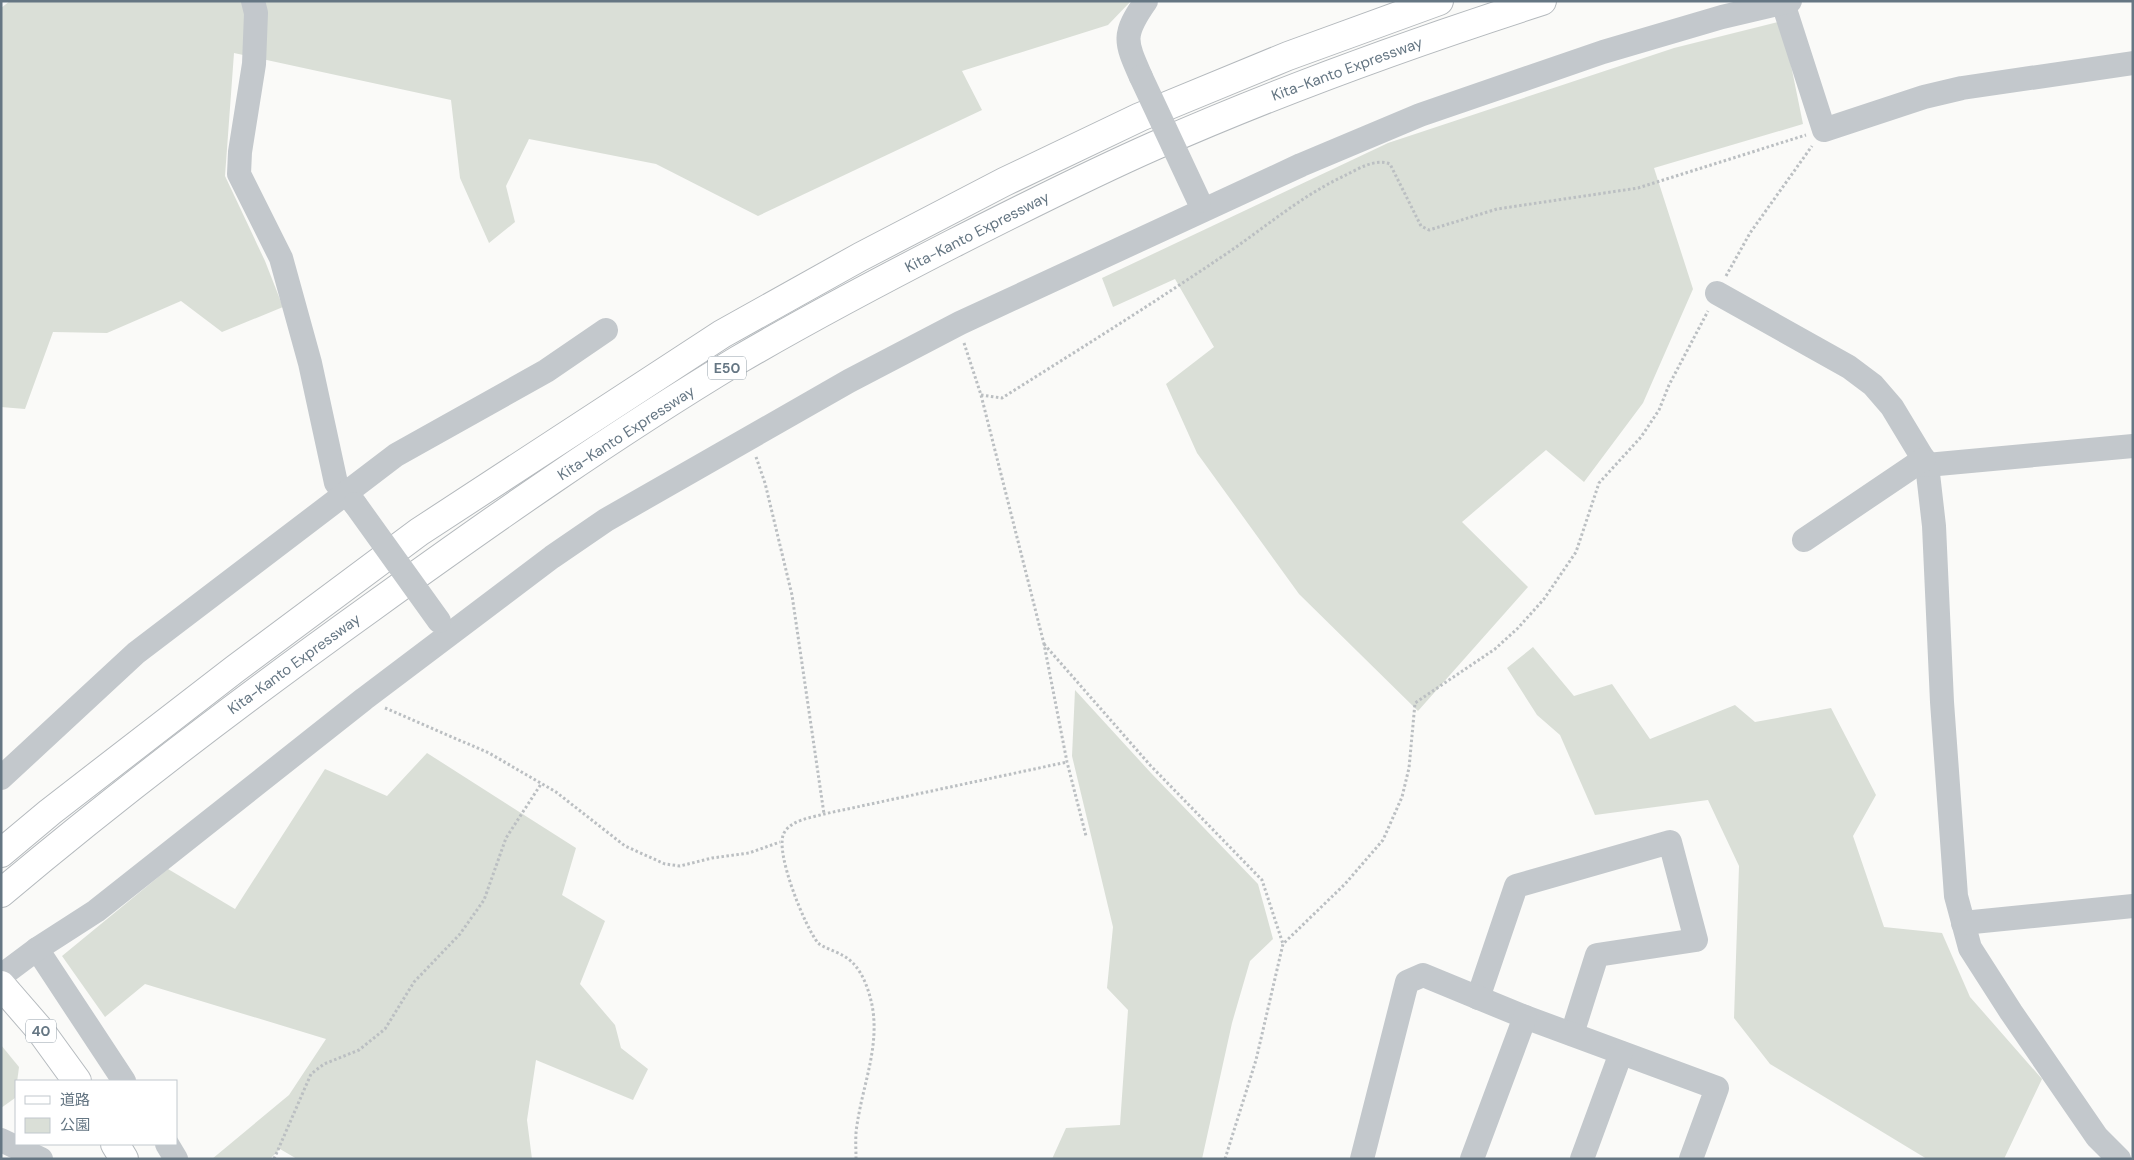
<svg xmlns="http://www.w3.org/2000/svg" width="2134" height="1160" font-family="'DM Sans','Noto Sans JP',sans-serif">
<rect width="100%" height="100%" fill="#fafaf8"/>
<g fill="#dadfd7">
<path d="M10,1H1131L1108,25L962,71L982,110L758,216L656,164L529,139L506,186L515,222L489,243L460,178L451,100L234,53L225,176L265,261L283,307L222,332L181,301L107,333L53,332L25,409L1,407V8Z"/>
<path d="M1782,21L1803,124L1654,168L1693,289L1643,403L1584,482L1546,450L1462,522L1528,587L1418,711L1299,594L1197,453L1166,384L1214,347L1175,279L1113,307L1102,278L1388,143L1674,48Z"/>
<path d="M1533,647L1574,696L1612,684L1650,739L1735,705L1755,722L1831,708L1876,795L1853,836L1884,927L1942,933L1970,997L2042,1079L2004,1159H1927L1770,1064L1734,1018L1739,866L1708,800L1595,815L1560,735L1537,715L1507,668Z"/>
<path d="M1075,690L1151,773L1258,884L1273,939L1250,961L1232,1023L1202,1159H1052L1066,1128L1120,1125L1128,1010L1107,988L1113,927L1072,756Z"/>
<path d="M427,753L576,848L562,895L605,921L580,984L615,1025L621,1048L648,1069L633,1100L536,1060L527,1120L532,1159H297L280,1149L270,1159H212L289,1095L326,1039L145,984L105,1017L62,956L168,869L235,909L325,769L387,796Z"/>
<path d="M1,1045L19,1067L15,1098L1,1108Z"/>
</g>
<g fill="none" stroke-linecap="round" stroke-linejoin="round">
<g stroke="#b5babe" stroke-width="30">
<g id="major">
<path d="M1,985L40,1030L77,1081"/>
<path d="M115,1144L124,1159"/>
</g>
</g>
<g stroke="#b4b9bd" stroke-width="30">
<g id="highway">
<path d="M1,853L50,812L235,669L419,532L722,334L860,257L1004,182L1140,117L1288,56L1439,1"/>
<path d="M1,893C121,792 245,698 372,607C491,521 612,436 738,360C808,319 880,281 952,244C1019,210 1086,176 1154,146C1281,90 1411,43 1542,1"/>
</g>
</g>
<g stroke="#bbbfc2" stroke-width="3" stroke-dasharray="2.5 2.5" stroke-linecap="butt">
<path d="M1726,276L1750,233L1812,146"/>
<path d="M964,343L981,395L1044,644L1067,762L1086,836"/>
<path d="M981,395L1002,398C1075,352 1149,306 1220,258C1261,231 1299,197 1344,176C1358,169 1375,158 1390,164L1421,226L1429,230L1497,209L1638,188L1806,135"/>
<path d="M756,457L765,483L792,595L824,814"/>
<path d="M1044,644L1150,765L1262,880L1283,944"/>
<path d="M385,708L489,753L556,792L625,846L665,864L680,866L712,858L749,853L780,842"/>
<path d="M274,1159L311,1074L324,1064L359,1050L385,1029L414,982L460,934L484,900L506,838L541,784"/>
<path d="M856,1159C856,1148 855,1136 857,1125C863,1084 880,1046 872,1005C868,986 860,964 842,955C835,951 824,948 818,943C805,927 774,851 784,833C791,820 810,818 824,814L1067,762"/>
<path d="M1225,1159L1256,1060L1283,944L1345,884L1383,840L1402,797L1409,768L1415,703L1495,649L1518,628L1544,599L1576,552L1599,483L1641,437L1659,410L1669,385L1708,311"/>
</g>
<g stroke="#c3c8cc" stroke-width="24">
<path d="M253,1L256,13L254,64L240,152L239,174L281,258L310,363L336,483L355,504"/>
<path d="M1783,3L1824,130L1924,97L1962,88L2133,63"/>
<path d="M1141,77C1125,41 1122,35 1146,1"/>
<path d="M1717,293L1849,367L1873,385L1892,407L1927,465L1934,526L1942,702L1956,896L1970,948L2011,1012L2097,1137L2119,1159"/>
<path d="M1927,465L2133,446"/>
<path d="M1804,540L1924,459"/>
<path d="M1,778L136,653L396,455L546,371L606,330"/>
<path d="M1963,923L2133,906"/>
<path d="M37,949L124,1081"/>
<path d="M1,976L37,949L96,911L364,699L552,557L606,520L849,381L960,323L1301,165L1420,115L1603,52L1722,17L1790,1"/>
<path d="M1478,998L1516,886L1670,842L1696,940L1597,955L1572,1034"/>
<path d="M1,1140L41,1159"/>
<path d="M167,1144L176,1159"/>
<path d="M1362,1159L1407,982L1423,975L1525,1017L1717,1088L1691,1159"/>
<path d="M1472,1159L1525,1017"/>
<path d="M1582,1159L1621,1053"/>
</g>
<use href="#major" stroke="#fff" stroke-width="28"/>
<use href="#highway" stroke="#fff" stroke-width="28"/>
<g stroke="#c3c8cc" stroke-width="24">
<path d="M1141,77L1199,201"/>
<path d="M355,504L439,621"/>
</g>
</g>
<g text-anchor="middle" stroke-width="5" stroke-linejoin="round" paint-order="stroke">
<g fill="#fff" stroke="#939fa8" stroke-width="1">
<rect x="708" y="356.5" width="38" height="23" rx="4"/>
<rect x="26" y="1019.5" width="30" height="23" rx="4"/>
</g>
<g font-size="14" font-weight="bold" fill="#657683">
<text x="727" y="373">E50</text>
<text x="41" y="1036">40</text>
</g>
<g font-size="15" fill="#657683" stroke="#fff">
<text transform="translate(1347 69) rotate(-20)" y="5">Kita-Kanto Expressway</text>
<text transform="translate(977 232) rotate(-27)" y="5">Kita-Kanto Expressway</text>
<text transform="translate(626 433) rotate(-33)" y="5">Kita-Kanto Expressway</text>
<text transform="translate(294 664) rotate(-36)" y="5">Kita-Kanto Expressway</text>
</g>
</g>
<rect width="2134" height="1160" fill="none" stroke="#657683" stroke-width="5"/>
<rect x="15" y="1080" width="162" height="65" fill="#ffffff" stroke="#c1c8cd"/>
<rect x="25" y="1096" width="25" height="8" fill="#ffffff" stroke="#c1c8cd"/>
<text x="60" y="1105" font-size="15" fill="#657683">道路</text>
<rect x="25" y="1118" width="25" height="15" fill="#dadfd7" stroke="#c1c8cd"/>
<text x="60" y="1130" font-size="15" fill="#657683">公園</text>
</svg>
